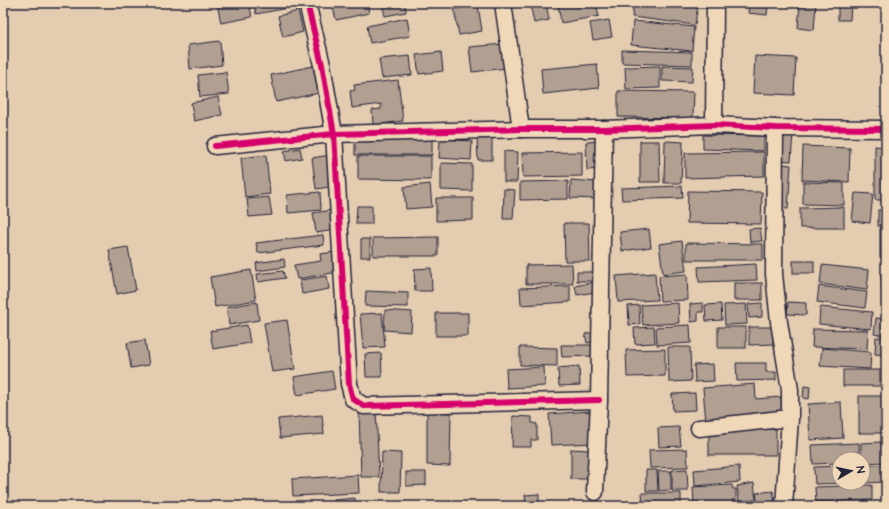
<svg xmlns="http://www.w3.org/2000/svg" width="889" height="509" font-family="'Architects Daughter',sans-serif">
<rect width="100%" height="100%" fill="#e4ccb0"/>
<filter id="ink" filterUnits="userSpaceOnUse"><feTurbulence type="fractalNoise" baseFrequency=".025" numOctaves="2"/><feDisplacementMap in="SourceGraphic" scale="8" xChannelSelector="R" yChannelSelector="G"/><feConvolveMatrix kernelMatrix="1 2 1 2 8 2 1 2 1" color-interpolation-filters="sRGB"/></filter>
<g filter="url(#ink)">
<g fill="#b19f91" stroke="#22223b">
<path d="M217,3H249L252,17L221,23Z"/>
<path d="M254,3H299V6L256,14Z"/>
<path d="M332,3H367L369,13L336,20Z"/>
<path d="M382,3H405L406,12L385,16Z"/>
<path d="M530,3H546L549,20L534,23Z"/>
<path d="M558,3H596L599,16L561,23Z"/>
<path d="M634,3H698L695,25L632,17Z"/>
<path d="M749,3H768L767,15L748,13Z"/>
<path d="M800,3H816L814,30L798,28Z"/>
<path d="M838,3H851L850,20H838Z"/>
<path d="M478,5L482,31L459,35L454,9Z"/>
<path d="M298,11L303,32L283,37L278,16Z"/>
<path d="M407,18L410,36L370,43L367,26Z"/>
<path d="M609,20L612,37L593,40L590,23Z"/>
<path d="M633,21L694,27L692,51L631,45Z"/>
<path d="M220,41L222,65L190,69L188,45Z"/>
<path d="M504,44L507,68L472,72L469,47Z"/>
<path d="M622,50L692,52V65L622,63Z"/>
<path d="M441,52L443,71L419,74L416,55Z"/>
<path d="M410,56L412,75L382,78L379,59Z"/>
<path d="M755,56L796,58L794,95L753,93Z"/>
<path d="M597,64L599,88L543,94L541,69Z"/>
<path d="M313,66L319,93L276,102L271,75Z"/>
<path d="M660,66V88L626,89L625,67Z"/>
<path d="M662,66L693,67L692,82L662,81Z"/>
<path d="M226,72L229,94L200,97L198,75Z"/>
<path d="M398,80L403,121L373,125L372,110L381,109V104L352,108L350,91L355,90L354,85Z"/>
<path d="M618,91L694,92L693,118L618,117Z"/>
<path d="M218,97L222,115L194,121L191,103Z"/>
<path d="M779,131L793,133L791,161L776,160Z"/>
<path d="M703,135L764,136V151L703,149Z"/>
<path d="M492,136V160H478L477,137Z"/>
<path d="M440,139L472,141L471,160L439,158Z"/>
<rect x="355" y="140" width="77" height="15"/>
<path d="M600,141L601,169L587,170L586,142Z"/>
<path d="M640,141H659L660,182H640Z"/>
<path d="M665,141L683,142L681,183H664Z"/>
<path d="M803,146L850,148L849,182L802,180Z"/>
<path d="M875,146L886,147V200H875Z"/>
<path d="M300,148L302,158L286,161L284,151Z"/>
<path d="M504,151L518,152L517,182H504Z"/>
<path d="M582,152V176L523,177L522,153Z"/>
<path d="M764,152V176L685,178V153Z"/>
<path d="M266,155L270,194L245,197L241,158Z"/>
<path d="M330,155L333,179L328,180L329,187L316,189L312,158Z"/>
<path d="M358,156H431V180L358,179Z"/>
<path d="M441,163L472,164V191L441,190Z"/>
<path d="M779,164L791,165L788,209L776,208Z"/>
<path d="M571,180L597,182V199L570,198Z"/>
<path d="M568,181V199L520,200V182Z"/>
<path d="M803,182L844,183V205L803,204Z"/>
<path d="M430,184L432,207L406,209L404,187Z"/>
<path d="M682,186L683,198L622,200L621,188Z"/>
<path d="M504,189L515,190L513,219H503Z"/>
<path d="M688,191L762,192L761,224L687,223Z"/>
<path d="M320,192L321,210L288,213L287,195Z"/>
<path d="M855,193L873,194L870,223L852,221Z"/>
<path d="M269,197L272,215L249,217L247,199Z"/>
<path d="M436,198H473V220L436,221Z"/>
<path d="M357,206H372V224H356Z"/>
<path d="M844,207V228H800V208Z"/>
<path d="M332,210L335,230L316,233L313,213Z"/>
<rect x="878" y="210" width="8" height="16"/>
<path d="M564,223H589L590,261H565Z"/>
<path d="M760,228L762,241L750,242L749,229Z"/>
<path d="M649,229L651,247L622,251L620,232Z"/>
<rect x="880" y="229" width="6" height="28"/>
<path d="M323,235L324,245L258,253L256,243Z"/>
<path d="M438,237V256H373V238Z"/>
<rect x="361" y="239" width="9" height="18"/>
<path d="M682,241L686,271L663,274L659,244Z"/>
<path d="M686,243L763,244V260H686Z"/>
<path d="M128,247L136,290L117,294L109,250Z"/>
<path d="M335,252L338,272L297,279L294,265L321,261L320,254Z"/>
<path d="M284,259L285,267L257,271L256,263Z"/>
<rect x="793" y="261" width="21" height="12"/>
<path d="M572,264L573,284H526V265Z"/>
<path d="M756,264L757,280L699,282L698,267Z"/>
<path d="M822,265L869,270L867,290L820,284Z"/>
<path d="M431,268L432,291H415L414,269Z"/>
<path d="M251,270L256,300L215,307L210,277Z"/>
<path d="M283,271L285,278L258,282L257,274Z"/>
<rect x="577" y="272" width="21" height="9"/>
<path d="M655,273L657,300L618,302L616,276Z"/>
<path d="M687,274L688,300L660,301L659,276Z"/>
<path d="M881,275H886V294H882Z"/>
<path d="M327,276L329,289L302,294L300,280Z"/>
<path d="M594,282L595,292L577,295L575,286Z"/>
<rect x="734" y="283" width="28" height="17"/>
<path d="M570,286V302L521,305L520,288Z"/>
<path d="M819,286L867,292L865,308L817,302Z"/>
<path d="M366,291L408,293V307L365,306Z"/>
<path d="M257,302L259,320L229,325L227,307Z"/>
<path d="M788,302L806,303V315L787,314Z"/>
<path d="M678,303L679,323L643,325L641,305Z"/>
<path d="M703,303V312H698V321L691,322L690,304Z"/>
<path d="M762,303V317L749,318L748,304Z"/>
<path d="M721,304L722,320L706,321L705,305Z"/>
<path d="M746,304L747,324L725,325L724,305Z"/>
<path d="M639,305L640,324L629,325L628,306Z"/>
<path d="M820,307L872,312L871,329L819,324Z"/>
<path d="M385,310L412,312L411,332L384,330Z"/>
<path d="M382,313L385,347L363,348L360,314Z"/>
<rect x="436" y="313" width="32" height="23"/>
<path d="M876,318L886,319V336L874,334Z"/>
<path d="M287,320L295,369L272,372L264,323Z"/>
<path d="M247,325L250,343L213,349L210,331Z"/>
<path d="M690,325L691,343L657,345L656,327Z"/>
<path d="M654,327L655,343L635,344L634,328Z"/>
<rect x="718" y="327" width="28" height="21"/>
<path d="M749,327H773V344L749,345Z"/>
<path d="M813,329L868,330L867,349L812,347Z"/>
<path d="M597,332L598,341L587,343L585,334Z"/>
<path d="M876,337L886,338V355L875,354Z"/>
<path d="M145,340L149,365L131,368L127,343Z"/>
<path d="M561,345H592V356L562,357Z"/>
<path d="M520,347L557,348V366L520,365Z"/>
<path d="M668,347H690L691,381L669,382Z"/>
<path d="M822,348L871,352L870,369L820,366Z"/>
<path d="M665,349V376L627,377L626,350Z"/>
<path d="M381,353L382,377H366L365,354Z"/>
<path d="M736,363H766V372H776V380L737,381Z"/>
<path d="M713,364L714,381L695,382L694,365Z"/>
<path d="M579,366L580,385L559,386L558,368Z"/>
<path d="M544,367L545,386L507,388L506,369Z"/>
<rect x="843" y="370" width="37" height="16"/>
<path d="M332,371L335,389L297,395L294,377Z"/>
<path d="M755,384L756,399L781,397L783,417L706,423L703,388Z"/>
<path d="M804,386L810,387L809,399L803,398Z"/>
<path d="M695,393L696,410L673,411L672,394Z"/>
<rect x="859" y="396" width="25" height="37"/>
<path d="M841,402L843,438L810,440L808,404Z"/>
<path d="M376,409L379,477H361L359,410Z"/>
<path d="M591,411L593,443L551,445L549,414Z"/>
<path d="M427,412L451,413L450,466L427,465Z"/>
<path d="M322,415L324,434L280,438L278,419Z"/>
<path d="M513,416L532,417V423L537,424V440H531V447H512Z"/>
<path d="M679,427L681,446L659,447L658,428Z"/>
<rect x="709" y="429" width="67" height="26"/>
<path d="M881,442L882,451H886V462L863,463V459H861V443Z"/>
<path d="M859,443V459H839V463L813,464L812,445Z"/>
<path d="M571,449L589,450V479H571Z"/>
<path d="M687,449L688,467L650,468L649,450Z"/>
<path d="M382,452L401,453L400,492H381Z"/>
<path d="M863,465H886V482L863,483Z"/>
<path d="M739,466L740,482L695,486L694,470Z"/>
<path d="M839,466V483H851L815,484L814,467Z"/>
<path d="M687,469L688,491H672V470Z"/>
<path d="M646,470H657L658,491H646Z"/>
<path d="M658,471H671V490L659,491Z"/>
<path d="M406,472H426V485L406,486Z"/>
<path d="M358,475L359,493L293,496L292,479Z"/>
<path d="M754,483L756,500L739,502L737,486Z"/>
<path d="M732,485L733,489H736V500H732L733,505L694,506L693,487Z"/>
<path d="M872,485V500L816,502L815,487Z"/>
<path d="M773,491L775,503L758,505L756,493Z"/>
<path d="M642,493H681V506H643Z"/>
<path d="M539,494V506H526L525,495Z"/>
<path d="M355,498V506H334V500Z"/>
</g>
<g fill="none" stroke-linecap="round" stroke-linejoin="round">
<g stroke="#22223b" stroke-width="19">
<g id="street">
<path d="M307,3L322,65L334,134L349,384L353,399L364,406L599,400"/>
<path d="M503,3L521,129"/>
<path d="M714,125L715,3"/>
<path d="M775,128L774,274L779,322L790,390V418L784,506"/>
<path d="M215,146L334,134L521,129H604L714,125L775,128L886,129"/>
<path d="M699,428L790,418"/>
<path d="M595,492L599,400L604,129"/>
</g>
</g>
<use href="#street" stroke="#f0d7b8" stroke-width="16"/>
<g stroke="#f0d7b8" stroke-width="8">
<g id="cycleway">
<path d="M307,3L322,65L334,134L349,384L353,399L364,406L599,400"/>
<path d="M215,146L334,134L521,129H604L714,125L775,128L886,129"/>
</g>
</g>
<use href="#cycleway" stroke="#d6006c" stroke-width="6"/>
</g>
</g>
<rect width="889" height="509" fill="none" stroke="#f0d7b8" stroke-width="16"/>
<rect x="8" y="8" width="873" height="493" fill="none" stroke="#22223b" stroke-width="1.5" filter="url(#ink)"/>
<g transform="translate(851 471) rotate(81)"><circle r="19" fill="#f0d7b8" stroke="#9e8f86"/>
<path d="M0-3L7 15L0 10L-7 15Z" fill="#22223b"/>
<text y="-6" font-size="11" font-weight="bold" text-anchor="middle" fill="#22223b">N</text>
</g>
</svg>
